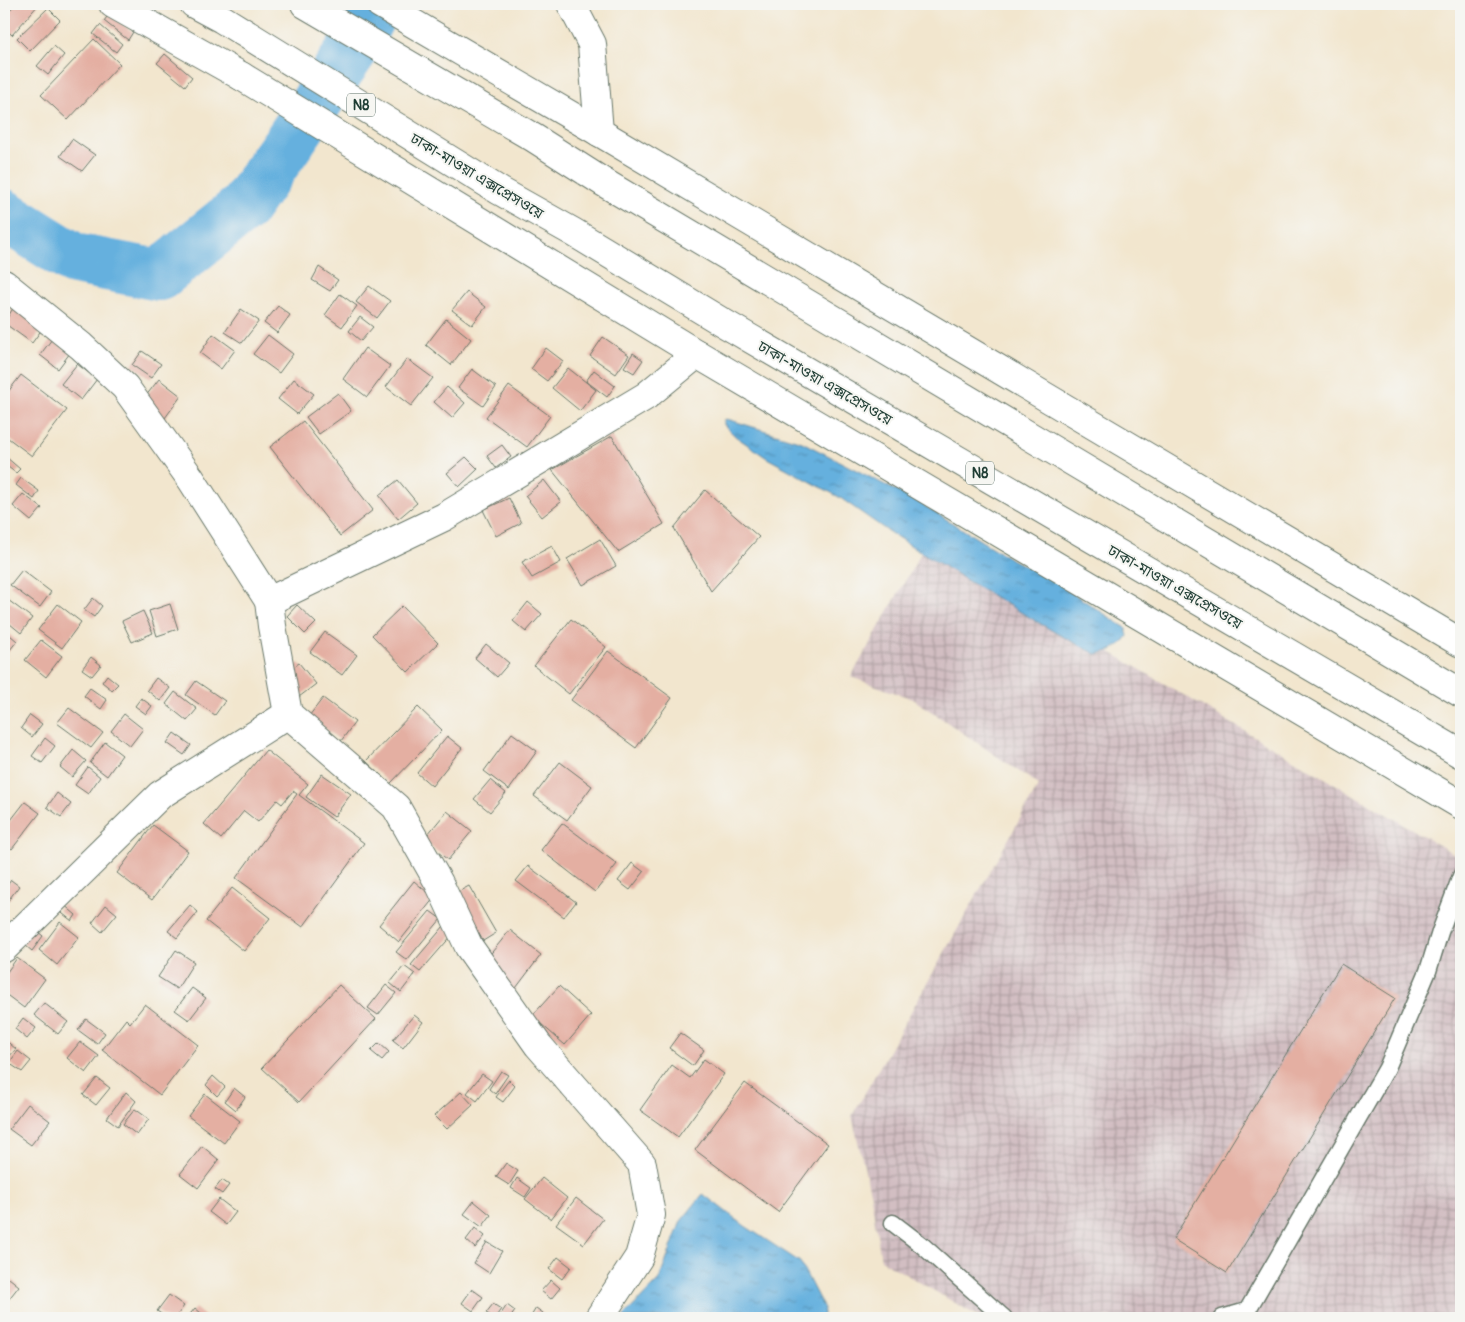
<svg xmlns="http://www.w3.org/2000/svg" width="1465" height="1322" font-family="Pangolin,'Noto Sans Bengali',sans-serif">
<defs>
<pattern id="industrial-grid" width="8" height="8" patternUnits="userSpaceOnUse" patternTransform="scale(1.25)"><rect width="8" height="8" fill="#d2bec2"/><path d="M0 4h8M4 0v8" fill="none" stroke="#aa9c9e"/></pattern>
<pattern id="water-ripples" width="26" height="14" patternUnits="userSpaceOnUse" patternTransform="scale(1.25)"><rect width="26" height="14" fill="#65b0de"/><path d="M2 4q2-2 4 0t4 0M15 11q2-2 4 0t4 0" fill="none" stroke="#5390b5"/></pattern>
</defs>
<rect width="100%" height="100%" fill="#f6f6f2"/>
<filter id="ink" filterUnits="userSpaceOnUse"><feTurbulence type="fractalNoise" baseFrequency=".02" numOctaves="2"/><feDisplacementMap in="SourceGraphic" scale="10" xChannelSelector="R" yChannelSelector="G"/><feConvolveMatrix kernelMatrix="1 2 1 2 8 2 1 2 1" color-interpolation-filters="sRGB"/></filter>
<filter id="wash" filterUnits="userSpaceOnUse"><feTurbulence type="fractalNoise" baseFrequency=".0096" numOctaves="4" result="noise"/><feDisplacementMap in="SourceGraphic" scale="20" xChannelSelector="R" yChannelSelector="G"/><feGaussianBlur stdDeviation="1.12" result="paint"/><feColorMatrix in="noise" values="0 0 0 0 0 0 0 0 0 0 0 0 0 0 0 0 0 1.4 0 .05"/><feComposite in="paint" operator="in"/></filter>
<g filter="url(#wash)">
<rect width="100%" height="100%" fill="#f2e6ce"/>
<path fill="url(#industrial-grid)" d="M925,546L1090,640L1461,858V1318H981L881,1260L871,1196L852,1116L1039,785L913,699L851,677Z"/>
<g fill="url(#water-ripples)" stroke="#427689">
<path d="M727,419L802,442L920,503L1009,558L1054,581L1126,628L1128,636L1123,643L1110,651L1096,654L1058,634L971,583L889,532L839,497L767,458L735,436L724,425V420Z"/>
<path d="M703,1194L745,1226L800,1262L824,1309L822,1318H622L659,1280L681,1221Z"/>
</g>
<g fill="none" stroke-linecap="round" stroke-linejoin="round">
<path stroke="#65b0de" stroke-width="52" d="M4,215L74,259L159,275L244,207L353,49L376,4"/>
</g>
<g id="blocks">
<g fill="#e4afa2">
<path d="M15,4H39L12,35L4,28V17Z"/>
<path d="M48,8L60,20L30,51L17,38Z"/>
<path d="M109,14L133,32L128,40L104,21Z"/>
<path d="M100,25L122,44L116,52L93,34Z"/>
<path d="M94,39L120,64L68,120L41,95Z"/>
<path d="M54,46L64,55L48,75L37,66Z"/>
<path d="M165,54L192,77L185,86L157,63Z"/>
<path d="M72,139L95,155L82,171L60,156Z"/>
<path d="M319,267L338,280L330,291L312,280Z"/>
<path d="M369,286L390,301L377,318L356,302Z"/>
<path d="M467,292L486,307L472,325L452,310Z"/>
<path d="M340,294L357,306L342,327L325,315Z"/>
<path d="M15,305L45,325L32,343L4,323Z"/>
<path d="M278,306L290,315L277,333L264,323Z"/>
<path d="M241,309L259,321L242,343L225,332Z"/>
<path d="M360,317L373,327L361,341L349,331Z"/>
<path d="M446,319L471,339L451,365L426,345Z"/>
<path d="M213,334L235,350L221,369L200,353Z"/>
<path d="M268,335L293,354L279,373L253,354Z"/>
<path d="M603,337L629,355L616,374L590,356Z"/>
<path d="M52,339L70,353L58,369L40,355Z"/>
<path d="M365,348L390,366L367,397L343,379Z"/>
<path d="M546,348L563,361L547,381L531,369Z"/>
<path d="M142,351L161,364L151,378L132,365Z"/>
<path d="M633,353L643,360L634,373L624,367Z"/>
<path d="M407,359L433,378L411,406L386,387Z"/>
<path d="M77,364L97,379L81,400L61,384Z"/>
<path d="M568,368L596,390L580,411L552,388Z"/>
<path d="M472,369L496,387L483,406L458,388Z"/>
<path d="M594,370L615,386L607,397L586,381Z"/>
<path d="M21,375L67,410L32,456L4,435V397Z"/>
<path d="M159,379L181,396L165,418L142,401Z"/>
<path d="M294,379L314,394L297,414L278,399Z"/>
<path d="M509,386L550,416L527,447L486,417Z"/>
<path d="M447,387L465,403L452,418L434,402Z"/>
<path d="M338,393L351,411L319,434L306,417Z"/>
<path d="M303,421L373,510L340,536L270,447Z"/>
<path d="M612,436L664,524L618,552L552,470Z"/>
<path d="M502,445L511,457L496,468L487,456Z"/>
<path d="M6,457L20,469L16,473L4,464Z"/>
<path d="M466,457L478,469L459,487L447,473Z"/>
<path d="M21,478L39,491L34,499L16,485Z"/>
<path d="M398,480L417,503L398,519L379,495Z"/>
<path d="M544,480L561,502L542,517L525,496Z"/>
<path d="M705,490L759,537L711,591L674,528Z"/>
<path d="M23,494L42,508L31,521L13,506Z"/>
<path d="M509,498L521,523L496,536L483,510Z"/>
<path d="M600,539L616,566L583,585L567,559Z"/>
<path d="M552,546L561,562L532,578L522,562Z"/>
<path d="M22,570L51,592L40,607L10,585Z"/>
<path d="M93,598L102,606L94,617L84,610Z"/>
<path d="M8,600L32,618L21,633L4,619V606Z"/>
<path d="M528,602L542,614L526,632L513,621Z"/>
<path d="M58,604L81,622L62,648L38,630Z"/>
<path d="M170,604L178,629L157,636L149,611Z"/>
<path d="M297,605L316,623L305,634L287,616Z"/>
<path d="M402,606L438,643L408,672L372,635Z"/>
<path d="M143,611L153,633L132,642L122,621Z"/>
<path d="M571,619L606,647L569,694L534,666Z"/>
<path d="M4,630L17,641L6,655L4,654Z"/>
<path d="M325,632L357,655L342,675L310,652Z"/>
<path d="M41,640L62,656L46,677L25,660Z"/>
<path d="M486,644L509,663L497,677L475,658Z"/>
<path d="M608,651L672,698L636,748L571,700Z"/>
<path d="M91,657L101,665L92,676L82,669Z"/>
<path d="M299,663L316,684L299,697L283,675Z"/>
<path d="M107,675L118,684L112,690L102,682Z"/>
<path d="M156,678L170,688L160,701L147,690Z"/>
<path d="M196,681L225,701L215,715L186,695Z"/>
<path d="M90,688L107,700L101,709L84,696Z"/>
<path d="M175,692L197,709L187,721L166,704Z"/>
<path d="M141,698L152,706L146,714L135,706Z"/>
<path d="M323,698L355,722L341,741L309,716Z"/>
<path d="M418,707L442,730L390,784L366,761Z"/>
<path d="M69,708L103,733L91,748L57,723Z"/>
<path d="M124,714L143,729L130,746L111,731Z"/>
<path d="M30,715L42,724L32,737L21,728Z"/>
<path d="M174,733L191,745L184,755L167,743Z"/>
<path d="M512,733L537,751L509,790L484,771Z"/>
<path d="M447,736L462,748L432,786L417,773Z"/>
<path d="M45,738L55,746L42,763L32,756Z"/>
<path d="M105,742L122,755L107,776L90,763Z"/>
<path d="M73,750L86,761L72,777L60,767Z"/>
<path d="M266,750L308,784L299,795L364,843L303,927L236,878L297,794L293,791L282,804L277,800L258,822L244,811L221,839L204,824Z"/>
<path d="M560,762L592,786L567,820L534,796Z"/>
<path d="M88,767L100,777L88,794L75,785Z"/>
<path d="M322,774L351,794L334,817L306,797Z"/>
<path d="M490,780L506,793L490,812L474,799Z"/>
<path d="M57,793L71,804L61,817L47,807Z"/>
<path d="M25,802L40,813L12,849L4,843V829Z"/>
<path d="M447,811L472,831L448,860L423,840Z"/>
<path d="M562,823L617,864L595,892L541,850Z"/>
<path d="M153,825L188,851L152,900L117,873Z"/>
<path d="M632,863L644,872L630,890L618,881Z"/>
<path d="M528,866L576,902L564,917L516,881Z"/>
<path d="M11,880L19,886L4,906V890Z"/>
<path d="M414,881L434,898L399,942L379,925Z"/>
<path d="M469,886L496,933L483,941L456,893Z"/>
<path d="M232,888L270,918L244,951L206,921Z"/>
<path d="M63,904L76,915L72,921L58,910Z"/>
<path d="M106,905L117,914L102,932L92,923Z"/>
<path d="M190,905L198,912L177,938L168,931Z"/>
<path d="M430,911L441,919L407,960L396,952Z"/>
<path d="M60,922L79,937L57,965L39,950Z"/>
<path d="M444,926L453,934L420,972L411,965Z"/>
<path d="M32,927L43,936L32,951L20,941Z"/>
<path d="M510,930L541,955L513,992L488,957Z"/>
<path d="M176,950L194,962L177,989L158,977Z"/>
<path d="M17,958L45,979L24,1008L4,993V976Z"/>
<path d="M1341,964L1395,998L1227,1273L1173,1239Z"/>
<path d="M404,966L415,974L401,992L390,983Z"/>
<path d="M339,985L376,1019L299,1102L262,1068Z"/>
<path d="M386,985L396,993L378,1015L368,1008Z"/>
<path d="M559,986L591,1015L565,1045L532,1016Z"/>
<path d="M192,988L206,998L189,1020L175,1010Z"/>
<path d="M44,1003L68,1022L58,1034L34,1015Z"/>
<path d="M145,1004L198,1045L160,1095L102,1050L126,1019L130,1023Z"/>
<path d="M414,1015L423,1022L403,1048L393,1040Z"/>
<path d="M23,1018L36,1028L27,1039L15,1029Z"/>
<path d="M86,1019L105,1033L97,1044L78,1030Z"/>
<path d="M680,1033L704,1050L693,1066L669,1048Z"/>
<path d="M4,1039L16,1049L7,1059L4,1056Z"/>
<path d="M80,1042L99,1056L86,1073L67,1058Z"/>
<path d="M379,1043L389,1052L382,1060L371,1051Z"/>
<path d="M18,1051L31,1061L22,1072L9,1063Z"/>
<path d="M704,1059L724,1074L678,1137L640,1110L672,1065L690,1078Z"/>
<path d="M501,1071L508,1075L495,1094L489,1089Z"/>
<path d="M482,1074L492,1081L477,1101L467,1093Z"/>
<path d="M213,1076L225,1087L217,1096L206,1085Z"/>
<path d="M97,1078L110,1088L96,1105L83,1095Z"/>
<path d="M509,1080L515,1086L503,1102L496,1097Z"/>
<path d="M745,1083L828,1144L778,1212L695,1150Z"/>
<path d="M234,1088L245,1097L236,1110L225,1101Z"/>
<path d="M126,1092L136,1101L118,1126L107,1118Z"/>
<path d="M461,1092L473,1105L447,1129L434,1116Z"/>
<path d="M205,1094L240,1121L224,1143L188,1116Z"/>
<path d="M28,1104L50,1121L31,1145L9,1129Z"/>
<path d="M135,1109L149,1119L137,1135L123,1124Z"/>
<path d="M202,1146L219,1160L198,1188L180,1174Z"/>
<path d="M506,1163L518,1171L509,1185L496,1177Z"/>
<path d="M517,1178L531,1188L525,1197L511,1188Z"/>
<path d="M542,1178L567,1198L551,1219L525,1199Z"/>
<path d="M222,1180L229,1185L222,1194L215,1189Z"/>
<path d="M576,1198L603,1219L584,1244L556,1224Z"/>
<path d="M219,1199L236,1212L226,1225L209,1212Z"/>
<path d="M474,1201L491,1215L482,1227L464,1214Z"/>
<path d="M475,1228L485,1236L475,1248L466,1240Z"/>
<path d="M487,1242L502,1251L489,1273L474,1263Z"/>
<path d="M558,1257L571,1267L562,1279L549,1269Z"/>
<path d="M9,1278L19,1286L8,1300L4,1297V1286Z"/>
<path d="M551,1280L560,1288L551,1299L541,1291Z"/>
<path d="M472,1289L483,1297L473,1311L462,1303Z"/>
<path d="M169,1295L184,1306L175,1318H167L157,1311Z"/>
<path d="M493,1304L501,1309L495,1318L486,1313Z"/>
<path d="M507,1305L515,1311L510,1318H500L499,1317Z"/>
<path d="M195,1308L207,1318H187Z"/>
<path d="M536,1308L543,1313L540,1318H530Z"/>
</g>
</g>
</g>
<g filter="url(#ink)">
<use href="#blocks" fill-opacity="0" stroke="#69786a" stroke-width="1"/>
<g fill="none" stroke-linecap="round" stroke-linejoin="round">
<g stroke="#69786a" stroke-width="19">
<g id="service">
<path d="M893,1223L923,1246L1004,1318"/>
<path d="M1222,1318L1247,1311L1387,1068L1428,971L1440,932L1461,876"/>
</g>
</g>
<g stroke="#69786a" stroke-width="30">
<g id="minor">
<path d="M571,4L592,44L599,132"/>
<path d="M4,284L81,346L125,387L191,479L269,601"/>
<path d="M4,948L160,795L288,714"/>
<path d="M599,1318L639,1257L651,1215L642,1164L538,1045L469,947L439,883L396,807L288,714L272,626L269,601L444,517L646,396L697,354"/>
</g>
</g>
<g stroke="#69786a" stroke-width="30">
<g id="tertiary">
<path d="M380,4L599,132L1461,643"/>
<path d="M241,76L697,354L1461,805"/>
</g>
</g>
<g stroke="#69786a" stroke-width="30">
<path id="secondary" d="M113,4L241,76"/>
</g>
<g stroke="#69786a" stroke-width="30">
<g id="motorway">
<path d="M194,4L222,19L500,191L573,232L722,322L1461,754"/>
<path d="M305,4L534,138L603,182L1461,693"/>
</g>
</g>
<use href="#service" stroke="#fff" stroke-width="16"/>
<use href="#minor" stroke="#fff" stroke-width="28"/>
<use href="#tertiary" stroke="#fff" stroke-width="28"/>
<use href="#secondary" stroke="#fff" stroke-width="28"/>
<use href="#motorway" stroke="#fff" stroke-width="28"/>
</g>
</g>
<g text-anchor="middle" stroke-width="4" stroke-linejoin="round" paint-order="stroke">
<g fill="#f6f6f2" stroke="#60746d" stroke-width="1">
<rect x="347" y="93.5" width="28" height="23" rx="4"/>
<rect x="966" y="461.5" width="28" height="23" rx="4"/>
</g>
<g font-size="14" font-weight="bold" fill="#1f3d34">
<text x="361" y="110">N8</text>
<text x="980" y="478">N8</text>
</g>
<g font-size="15" fill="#1f3d34" stroke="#f6f6f2">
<text transform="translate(477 176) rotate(31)" y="5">ঢাকা-মাওয়া এক্সপ্রেসওয়ে</text>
<text transform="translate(825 383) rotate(30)" y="5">ঢাকা-মাওয়া এক্সপ্রেসওয়ে</text>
<text transform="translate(1175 587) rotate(30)" y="5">ঢাকা-মাওয়া এক্সপ্রেসওয়ে</text>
</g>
</g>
<rect width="1465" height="1322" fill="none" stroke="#f6f6f2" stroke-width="20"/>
</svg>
